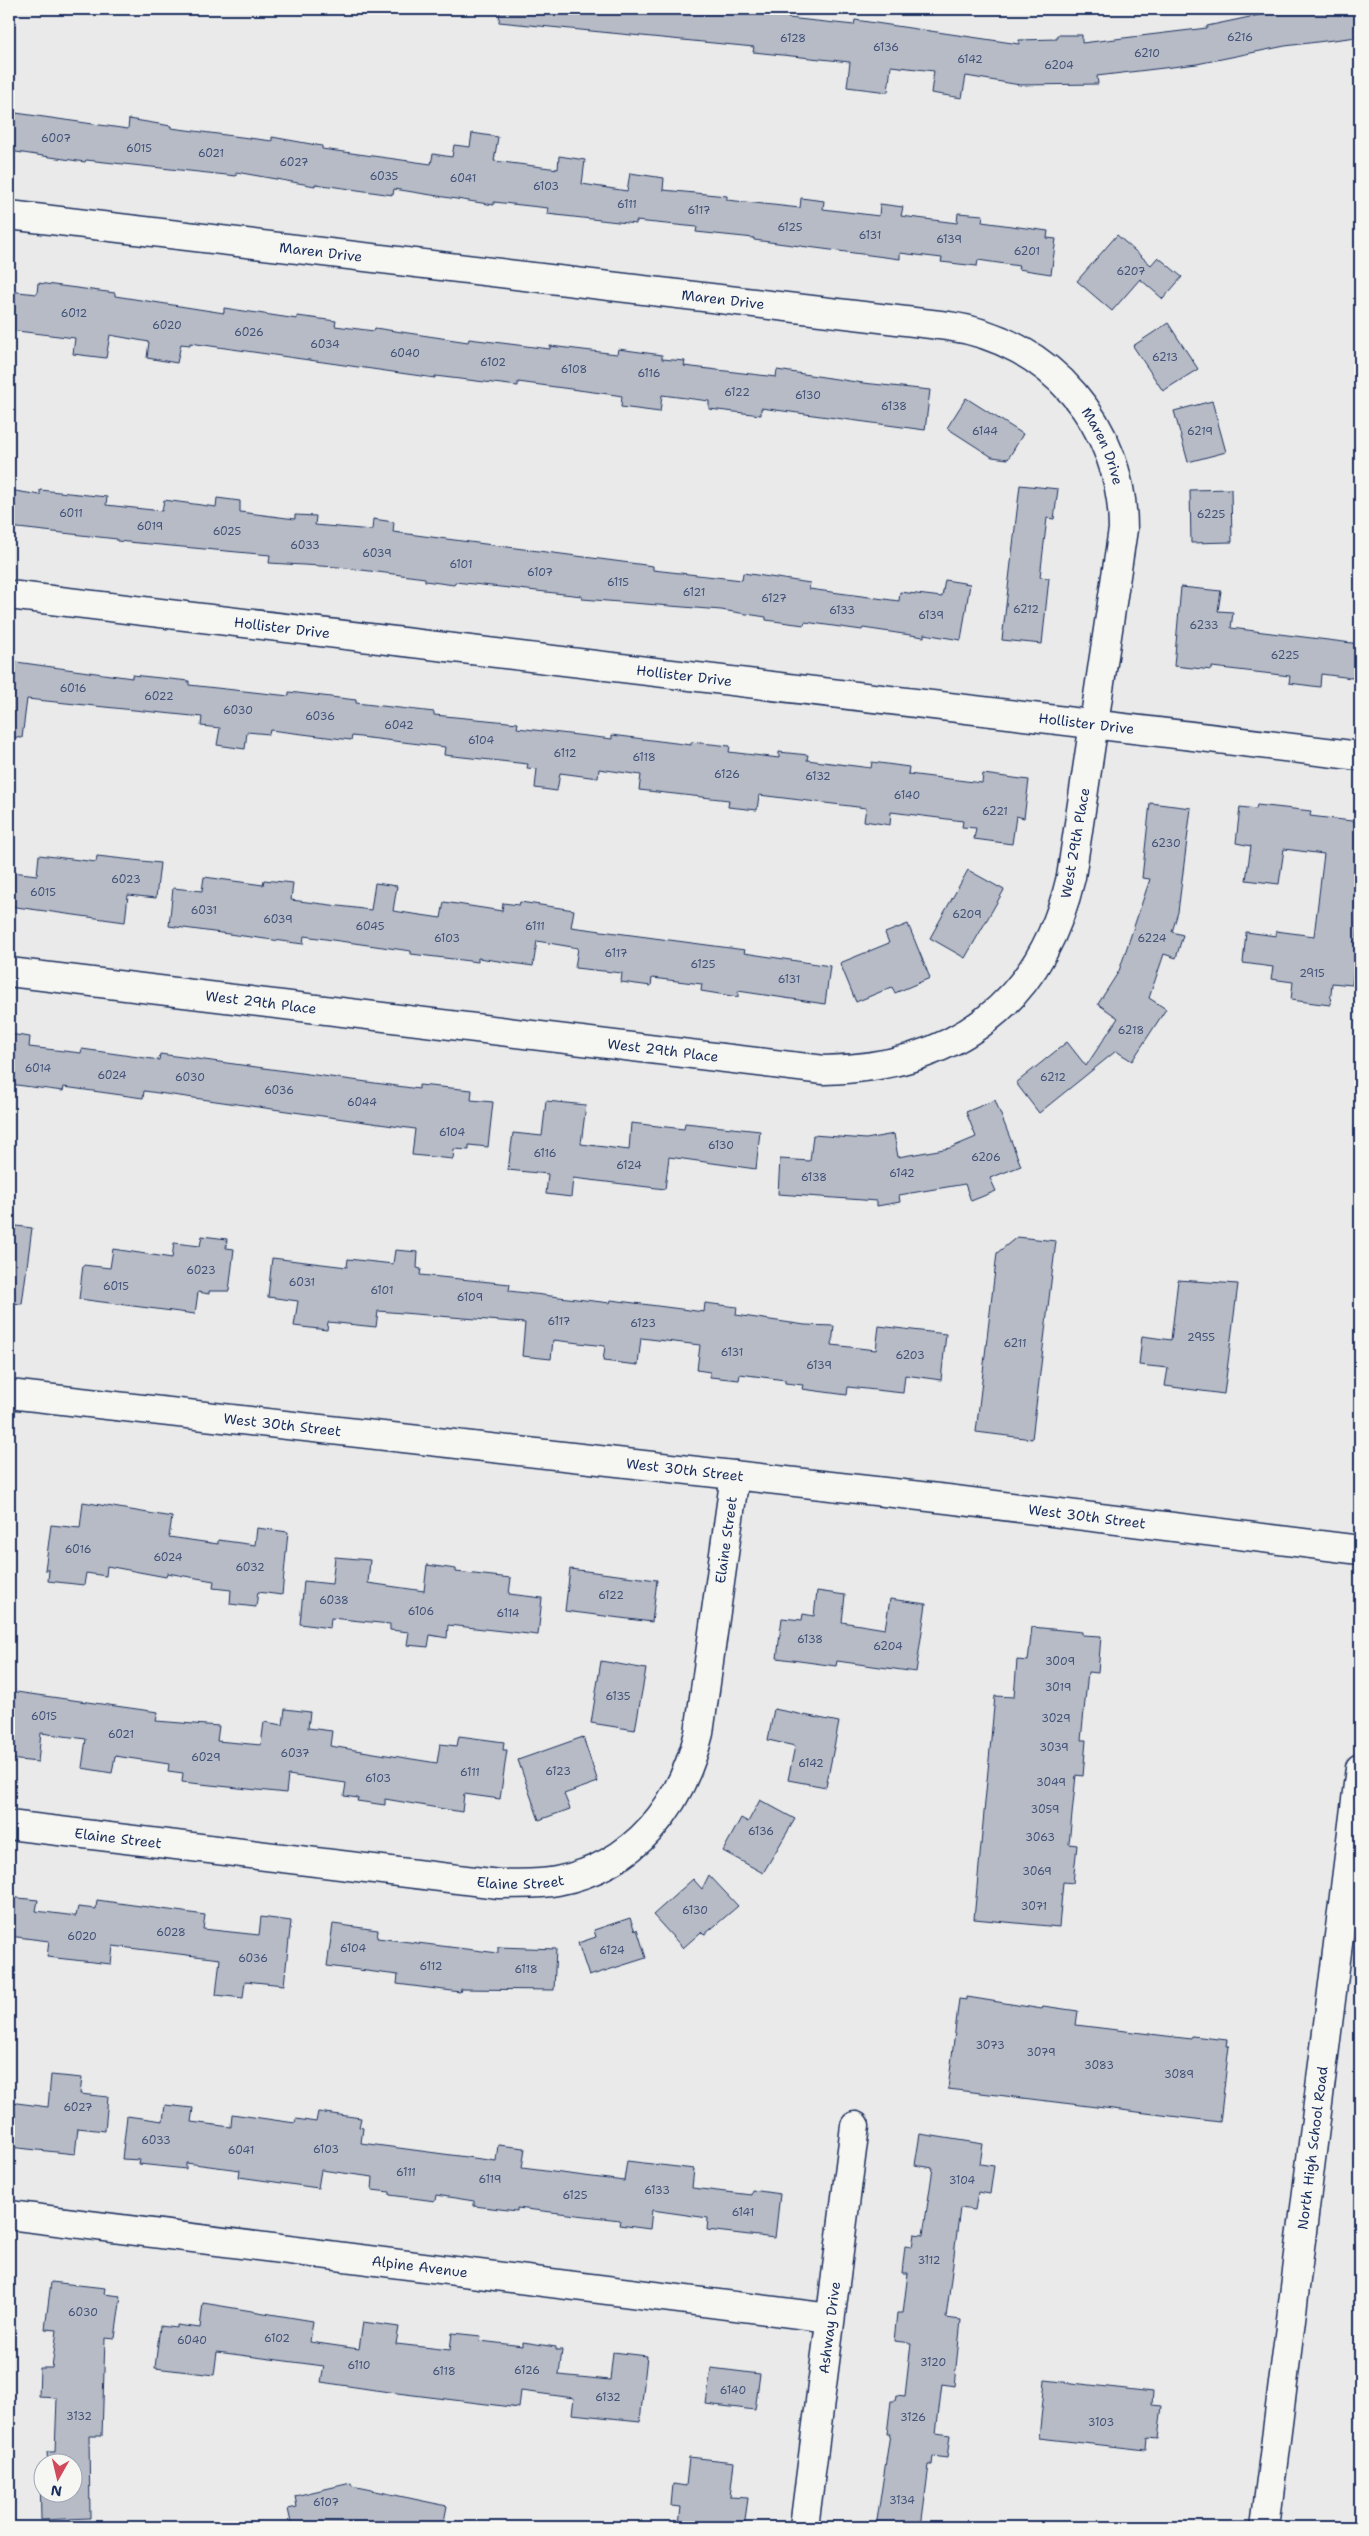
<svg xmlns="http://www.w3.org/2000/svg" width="1369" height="2536" font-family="'Shantell Sans',sans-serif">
<rect width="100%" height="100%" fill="#e9eae9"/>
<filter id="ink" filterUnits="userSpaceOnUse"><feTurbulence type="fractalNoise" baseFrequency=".02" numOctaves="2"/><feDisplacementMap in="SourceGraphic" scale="10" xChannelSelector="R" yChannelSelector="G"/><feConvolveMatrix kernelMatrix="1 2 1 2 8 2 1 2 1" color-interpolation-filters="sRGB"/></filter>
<g filter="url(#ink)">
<g fill="#b6bbc6" stroke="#1b2f5e">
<path d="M500,9H789L788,18L854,25L855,20L1019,44V40L1057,39V35H1082V43L1207,28V26L1288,9H1354L1357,37L1285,46L1197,64L1097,76L1098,84L1020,85L966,76L962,98L931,93L934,71L891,66L888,92L847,87L850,62L753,52L754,47L499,22Z"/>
<path d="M9,112L128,129L129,119L171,126V128L272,141V137L322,146V149L431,164L433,154L452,157L454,145L470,147L472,133L498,137L494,161L558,169L559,156L585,160L582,184L627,191L630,173L664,178L663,190L727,196V200L800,208L801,198L824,201L823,209L879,216L880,204L903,207L901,216L957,223L958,213L983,215L982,222L1048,231L1047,238L1056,239L1051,274L1018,269L1019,266L978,260L977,266L941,262L942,258L900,253V259L754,240V238L696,232L697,227L636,221V224L547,214L548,208L494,202V205L394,189L393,195L315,184V186L236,172V176L86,160L85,162L9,151Z"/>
<path d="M1117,235L1151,265L1158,257L1182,277L1163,299L1140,279L1112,311L1077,281Z"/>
<path d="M38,283L115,293V296L224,313V308L297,319V316L336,321L335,326L374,331L375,328L468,342L469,339L550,349V346L617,354L618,349L662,355V359L685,361L684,366L776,377L777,370L863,383L930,390L925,430L761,408V415L709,409V401L662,395L660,412L621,407L622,396L616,395L518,382V386L435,376V378L190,343V345L181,344L177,363L147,358L149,342L110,335L106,358L73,354L75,338L9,330V291L37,294Z"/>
<path d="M1168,323L1198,369L1163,391L1133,346Z"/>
<path d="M966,398L1023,434L1008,459L992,457L947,428Z"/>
<path d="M1212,401L1226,452L1188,462L1174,411Z"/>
<path d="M1020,485L1058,489L1054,519L1047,518L1040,577L1049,578L1042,644L1002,640Z"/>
<path d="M1231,489L1232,542L1191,543L1190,490Z"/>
<path d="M9,490L40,495V490L107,497L106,505L162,511L164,500L216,507L217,498L240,501V512L295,519V515L316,516L315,525L372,530L373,519L394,522L393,532L653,566V570L742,580L743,573L810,583L809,589L899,601L900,592L942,597L945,580L970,584L961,640L924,634V637L863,628L862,630L805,622L804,625L766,620V617L721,610L582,599V596L455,582L454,585L425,581V578L338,567L269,563L270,555L117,541V539L9,527Z"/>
<path d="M1181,587L1221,591L1218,611L1233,612L1231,628L1360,644V679L1321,674L1320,687L1289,683L1290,676L1212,667V670L1174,666Z"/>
<path d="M9,661L132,678V675L189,681V685L289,696V692L356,700V703L434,712V715L518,723L517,728L612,739V735L691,745V742L730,746L729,752L779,758V752L808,755L807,760L871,768L872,762L909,767L908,774L982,783L983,774L1029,780L1024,818L1016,816L1012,844L974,839L976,828L962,827L963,821L891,812L890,825L864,821L866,808L759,795L757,810L728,807L729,800L639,790L641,775L599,769L598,778L560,773L557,791L535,788L537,769L527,768L528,764L444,755L445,747L352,736L351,740L270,730L269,734L247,732L245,749L217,745L220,728L201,726L202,717L27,699L22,738L9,737Z"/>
<path d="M1150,803L1191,808L1178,912L1172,932L1183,935L1176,958L1164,954L1149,998L1166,1009L1132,1061L1116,1051L1039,1113L1016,1083L1067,1042L1086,1066L1118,1018L1098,1004L1119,971L1150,879L1142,878Z"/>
<path d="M1257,805L1311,811L1310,816L1360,822V914L1352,985L1332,983L1330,1005L1291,1000L1293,982L1271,979L1273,967L1243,963L1246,932L1276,936V931L1314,936L1324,854L1284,849L1279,884L1246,880L1251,846L1236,843L1240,807L1256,809Z"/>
<path d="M39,855L96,862L97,856L160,863L156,898L128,895L125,922L9,906L12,872L37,875Z"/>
<path d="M968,870L1004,890L965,958L930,938Z"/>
<path d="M204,877L263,885L264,880L293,883L291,900L371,910L375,883L397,886L393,911L441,918L444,902L502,911L503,903L519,905L520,902L574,910L571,927L745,950L744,953L830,966L825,1004L738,991V997L701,991L702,984L652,978L651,986L621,982L622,973L575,968L578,948L537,941L533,966L478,958V962L411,954V951L304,936L303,944L169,926L173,888L202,891Z"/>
<path d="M908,924L930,978L895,993L892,987L856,1002L840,963L889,943L885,933Z"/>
<path d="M9,1034L30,1037L29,1047L81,1053L82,1049L159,1060L160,1054L419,1089V1085L472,1090L471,1100L493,1102L488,1147L469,1145V1150L454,1149L453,1159L412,1155L415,1129L144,1091L143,1098L64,1087L63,1091L9,1084Z"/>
<path d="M995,1100L1021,1166L990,1178L996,1191L971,1201L965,1184L899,1195L900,1202L877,1206V1201L778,1194L780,1159L810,1161L813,1135L866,1139L894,1134L898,1157L950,1148L976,1137L966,1112Z"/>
<path d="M546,1101L586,1105L581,1144L629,1150L631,1123L684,1129L685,1123L760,1131L756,1169L669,1157L665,1189L573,1178L571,1197L546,1194L548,1174L508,1170L513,1133L542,1136Z"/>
<path d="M9,1225L32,1228L22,1304L9,1303Z"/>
<path d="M202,1236L227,1239L226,1248L234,1249L229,1291H209V1294L198,1292L195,1314L79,1299L83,1265L110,1268L113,1249L172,1258L174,1243L200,1246Z"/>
<path d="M1017,1237L1056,1241L1032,1439L976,1432L997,1253Z"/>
<path d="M395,1250L418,1252L417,1268L421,1269L420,1275L510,1284L509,1291L610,1303L611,1300L704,1312L705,1303L737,1307L736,1315L805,1325L834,1326L832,1345L876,1350L879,1326L946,1334L941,1380L905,1375L903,1393L848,1387L847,1395L802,1389L803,1385L785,1383V1380L740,1374L739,1380L710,1377V1372L697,1370L700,1345L641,1338L638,1365L603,1361L605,1346L553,1340L551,1359L522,1356L525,1323L378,1311L376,1327L328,1322L327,1330L294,1326L298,1301L268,1297L272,1258L347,1267L348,1259L393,1264Z"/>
<path d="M1178,1280L1238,1284L1224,1394L1165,1386L1168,1368L1139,1365L1142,1336L1171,1340Z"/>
<path d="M83,1502L172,1517L169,1537L218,1544V1540L255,1545L257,1528L288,1532L282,1595L258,1592L256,1607L230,1604L231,1590L213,1588L214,1581L167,1573L166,1577L107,1566L106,1576L86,1573L84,1585L48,1581L49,1570H45L51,1525L80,1528Z"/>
<path d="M335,1557L370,1560L368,1583L424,1591L427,1565L456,1569V1572L511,1578L509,1594L542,1598L538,1635L448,1625L447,1638L430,1635L428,1647L407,1645L409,1632L390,1630V1624L331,1618L330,1628L300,1624L304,1581L332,1584Z"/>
<path d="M570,1569L657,1580L652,1622L565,1611Z"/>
<path d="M817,1591L845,1595L842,1622L885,1629L890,1599L926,1604L916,1672L837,1661L836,1666L777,1658L782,1618L802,1620L803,1614L814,1616Z"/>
<path d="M1032,1627L1082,1632V1635L1101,1636L1098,1673L1088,1672L1081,1740H1086L1083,1776L1076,1775L1069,1844L1077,1845L1073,1883L1063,1882L1059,1927L974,1919L995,1696L1014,1697L1017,1660L1028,1661Z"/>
<path d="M601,1661L646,1669L635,1730L591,1723Z"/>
<path d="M9,1691L158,1712L156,1721L219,1726L217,1741L261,1745L264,1722L283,1725L285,1709L310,1712L308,1728L332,1731L330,1746L437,1763L440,1744L457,1746L459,1736L504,1742L503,1750H507L500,1799L464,1794L462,1812L385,1799V1805L357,1801L358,1798L344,1796L346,1783L288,1775L286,1793L182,1782L183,1773L168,1771L169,1764L115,1756L112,1773L82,1768L86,1739L41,1733L38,1762L9,1759Z"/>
<path d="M774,1709L839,1722L826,1787L788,1780L795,1746L768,1740Z"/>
<path d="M583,1737L598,1782L564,1794L570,1809L539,1820L518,1760Z"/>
<path d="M760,1800L795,1819L763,1873L723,1851L741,1818L748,1822Z"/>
<path d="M709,1875L738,1906L704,1935L701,1932L683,1948L653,1915L693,1879L702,1889Z"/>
<path d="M9,1897L38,1900L36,1911L76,1916L78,1907L96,1909L97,1900L205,1915L203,1929L259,1935L261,1917L291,1921L284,1985L245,1981L243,1998L216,1995L220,1959L113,1946L111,1964L47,1957L49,1941L9,1936Z"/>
<path d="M630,1918L635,1931L637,1929L646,1958L589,1976L578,1943L596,1937L594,1930Z"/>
<path d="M333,1924L378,1930L377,1938L498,1953V1947L556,1949L554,1990L461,1989L460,1992L397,1984L398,1975L327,1966Z"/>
<path d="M967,1997L1042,2009L1043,2006L1078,2011L1076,2025L1191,2039L1192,2036L1227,2040L1226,2046H1229L1220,2122L948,2089L959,1999L967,2000Z"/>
<path d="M51,2075L82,2078L80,2094L108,2097L105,2131L78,2128L75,2154L9,2147V2102L48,2107Z"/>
<path d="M165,2105L193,2108L191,2122L231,2127L232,2114L295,2123L296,2119L316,2122L318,2112L361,2118L359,2127L363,2128L361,2143L496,2161L498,2145L525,2148L522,2168L624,2181L627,2161L694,2169L692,2188L751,2195L752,2190L780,2194L775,2238L707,2230L708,2218L652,2210L650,2229L619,2225L620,2220L517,2208V2211L474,2206V2201L436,2195L435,2201L390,2195V2192L372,2190L373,2177L321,2170L318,2188L239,2177L240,2170L186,2163V2169L139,2164L140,2160L122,2159L127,2116L163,2121Z"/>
<path d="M920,2134L983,2144L980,2164L994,2166L990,2194L978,2192L975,2210L960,2208L946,2318L961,2320L954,2386L942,2384L936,2433L950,2435L947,2458L933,2456L932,2465H929L921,2527H876L890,2434H887L891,2401H895L896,2395L905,2396L911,2343L894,2341L897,2313H903L908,2273H902L905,2246L912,2247L914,2234L923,2235L933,2168L915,2165Z"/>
<path d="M51,2282L105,2288L104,2294L121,2296L115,2338L105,2337L102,2436H89L90,2518L41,2520L40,2471H42V2494H72V2464H48L47,2452H55L57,2398L39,2397L40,2368H52L57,2330L45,2329Z"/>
<path d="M203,2303L313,2321L310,2342L359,2349L363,2322L399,2327L396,2344L450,2350L452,2333L481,2336L480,2341L523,2346V2342L556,2347V2350H562L559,2375L610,2380L613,2352L647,2356L640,2421L572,2414L574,2398L521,2391L519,2408L389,2392L321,2382L324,2366L217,2352L214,2375L155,2368L160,2326L177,2328V2325L200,2328Z"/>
<path d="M711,2368L760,2374L755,2410L706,2404Z"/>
<path d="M1045,2380L1153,2392L1152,2405L1162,2406L1158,2439L1147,2438L1146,2450L1039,2438Z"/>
<path d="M689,2457L734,2462L730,2497L748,2498L744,2527L679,2525L681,2507L671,2506L673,2484L686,2486Z"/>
<path d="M351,2483L352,2486L447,2506L443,2527H292L288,2509L297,2507L295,2496Z"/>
</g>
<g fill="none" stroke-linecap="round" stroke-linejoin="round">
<g stroke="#1b2f5e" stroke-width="31">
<g id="street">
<path id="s1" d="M9,215L948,326C1050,340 1123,426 1123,529L1071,877C1041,1005 953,1068 824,1070L9,972"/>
<path id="s2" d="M9,595L1360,756"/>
<path id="s3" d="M9,1825L499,1884C518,1883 538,1885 557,1881C635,1866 681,1806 699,1733L735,1475"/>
<path id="s4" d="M9,2215L830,2318"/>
<path id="s5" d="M804,2527L855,2126"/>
</g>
</g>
<g stroke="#1b2f5e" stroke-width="31">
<g id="secondary">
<path id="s6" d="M9,1394L947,1499L1360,1550"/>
<path id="s7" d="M1265,2527L1360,1768"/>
</g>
</g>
<use href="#street" stroke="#f6f6f2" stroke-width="28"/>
<use href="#secondary" stroke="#f6f6f2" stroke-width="28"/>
</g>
</g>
<g text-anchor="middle" stroke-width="4" stroke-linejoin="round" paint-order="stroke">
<g font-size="11" fill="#425278">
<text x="1240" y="41">6216</text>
<text x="793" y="42">6128</text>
<text x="886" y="51">6136</text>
<text x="1147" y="57">6210</text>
<text x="970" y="63">6142</text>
<text x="1059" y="69">6204</text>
<text x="56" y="142">6007</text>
<text x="139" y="152">6015</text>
<text x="211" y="157">6021</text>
<text x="294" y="166">6027</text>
<text x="384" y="180">6035</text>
<text x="463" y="182">6041</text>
<text x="546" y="190">6103</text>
<text x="627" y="208">6111</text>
<text x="699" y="214">6117</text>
<text x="790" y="231">6125</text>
<text x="870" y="239">6131</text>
<text x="949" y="243">6139</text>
<text x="1027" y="255">6201</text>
<text x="1131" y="275">6207</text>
<text x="74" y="317">6012</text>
<text x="167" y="329">6020</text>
<text x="249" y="336">6026</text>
<text x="325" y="348">6034</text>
<text x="405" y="357">6040</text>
<text x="1165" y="361">6213</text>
<text x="493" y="366">6102</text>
<text x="574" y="373">6108</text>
<text x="649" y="377">6116</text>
<text x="737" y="396">6122</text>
<text x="808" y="399">6130</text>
<text x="894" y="410">6138</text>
<text x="985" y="435">6144</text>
<text x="1200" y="435">6219</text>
<text x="71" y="517">6011</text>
<text x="1211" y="518">6225</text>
<text x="150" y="530">6019</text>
<text x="227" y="535">6025</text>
<text x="305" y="549">6033</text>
<text x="377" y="557">6039</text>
<text x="461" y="568">6101</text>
<text x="540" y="576">6107</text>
<text x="618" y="586">6115</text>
<text x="694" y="596">6121</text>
<text x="774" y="602">6127</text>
<text x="1026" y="613">6212</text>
<text x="842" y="614">6133</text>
<text x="931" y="619">6139</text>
<text x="1204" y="629">6233</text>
<text x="1285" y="659">6225</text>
<text x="73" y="692">6016</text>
<text x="159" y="700">6022</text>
<text x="238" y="714">6030</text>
<text x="320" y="720">6036</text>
<text x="399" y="729">6042</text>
<text x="481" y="744">6104</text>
<text x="565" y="757">6112</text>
<text x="644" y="761">6118</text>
<text x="727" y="778">6126</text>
<text x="818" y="780">6132</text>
<text x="907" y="799">6140</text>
<text x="995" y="815">6221</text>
<text x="1166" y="847">6230</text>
<text x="126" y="883">6023</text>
<text x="43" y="896">6015</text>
<text x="204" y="914">6031</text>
<text x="967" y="918">6209</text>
<text x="278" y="923">6039</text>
<text x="370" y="930">6045</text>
<text x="535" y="930">6111</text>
<text x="447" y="942">6103</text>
<text x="1152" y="942">6224</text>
<text x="616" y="957">6117</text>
<text x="703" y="968">6125</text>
<text x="1312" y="977">2915</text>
<text x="789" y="983">6131</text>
<text x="1131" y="1034">6218</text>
<text x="38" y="1072">6014</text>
<text x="112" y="1079">6024</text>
<text x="190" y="1081">6030</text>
<text x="1053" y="1081">6212</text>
<text x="279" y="1094">6036</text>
<text x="362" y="1106">6044</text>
<text x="452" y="1136">6104</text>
<text x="721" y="1149">6130</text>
<text x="545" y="1157">6116</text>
<text x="986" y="1161">6206</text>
<text x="629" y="1169">6124</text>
<text x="902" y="1177">6142</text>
<text x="814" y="1181">6138</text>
<text x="201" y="1274">6023</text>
<text x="302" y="1286">6031</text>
<text x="116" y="1290">6015</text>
<text x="382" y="1294">6101</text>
<text x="470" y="1301">6109</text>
<text x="559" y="1325">6117</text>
<text x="643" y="1327">6123</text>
<text x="1201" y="1341">2955</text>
<text x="1015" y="1347">6211</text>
<text x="732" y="1356">6131</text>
<text x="910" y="1359">6203</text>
<text x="819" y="1369">6139</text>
<text x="78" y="1553">6016</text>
<text x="168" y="1561">6024</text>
<text x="250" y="1571">6032</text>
<text x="611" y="1599">6122</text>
<text x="334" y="1604">6038</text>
<text x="421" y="1615">6106</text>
<text x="508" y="1617">6114</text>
<text x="810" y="1643">6138</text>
<text x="888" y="1650">6204</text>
<text x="1060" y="1665">3009</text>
<text x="1058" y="1691">3019</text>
<text x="618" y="1700">6135</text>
<text x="44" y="1720">6015</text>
<text x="1056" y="1722">3029</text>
<text x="121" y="1738">6021</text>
<text x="1054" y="1751">3039</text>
<text x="295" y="1757">6037</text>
<text x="206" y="1761">6029</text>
<text x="811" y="1767">6142</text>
<text x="558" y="1775">6123</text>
<text x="470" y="1776">6111</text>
<text x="378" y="1782">6103</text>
<text x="1051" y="1786">3049</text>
<text x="1045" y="1813">3059</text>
<text x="761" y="1835">6136</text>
<text x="1040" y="1841">3063</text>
<text x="1037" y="1875">3069</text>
<text x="1034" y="1910">3071</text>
<text x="695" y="1914">6130</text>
<text x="171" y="1936">6028</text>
<text x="82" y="1940">6020</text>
<text x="353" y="1952">6104</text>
<text x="612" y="1954">6124</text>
<text x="253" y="1962">6036</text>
<text x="431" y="1970">6112</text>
<text x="526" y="1973">6118</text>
<text x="990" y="2049">3073</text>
<text x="1041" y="2056">3079</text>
<text x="1099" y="2069">3083</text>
<text x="1179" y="2078">3089</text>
<text x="78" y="2111">6027</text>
<text x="156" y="2144">6033</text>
<text x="326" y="2153">6103</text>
<text x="241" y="2154">6041</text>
<text x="406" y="2176">6111</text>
<text x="490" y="2183">6119</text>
<text x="962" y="2184">3104</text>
<text x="657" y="2194">6133</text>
<text x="575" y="2199">6125</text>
<text x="743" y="2216">6141</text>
<text x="929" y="2264">3112</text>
<text x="83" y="2316">6030</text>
<text x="277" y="2342">6102</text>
<text x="192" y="2344">6040</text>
<text x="933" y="2366">3120</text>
<text x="359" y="2369">6110</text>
<text x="527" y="2374">6126</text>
<text x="444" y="2375">6118</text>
<text x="733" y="2394">6140</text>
<text x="608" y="2401">6132</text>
<text x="79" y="2420">3132</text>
<text x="913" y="2421">3126</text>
<text x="1101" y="2426">3103</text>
<text x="902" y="2504">3134</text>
<text x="326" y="2506">6107</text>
</g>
<g font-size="14" fill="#1b2f5e" stroke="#f6f6f2">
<text dy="5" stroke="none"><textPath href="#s1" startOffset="314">Maren Drive</textPath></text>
<text dy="5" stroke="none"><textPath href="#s1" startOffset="719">Maren Drive</textPath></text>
<text dy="5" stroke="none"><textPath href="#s1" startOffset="1152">Maren Drive</textPath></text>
<text dy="5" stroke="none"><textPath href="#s2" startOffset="275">Hollister Drive</textPath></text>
<text dy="5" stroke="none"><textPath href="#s2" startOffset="680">Hollister Drive</textPath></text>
<text dy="5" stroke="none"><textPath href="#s2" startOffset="1085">Hollister Drive</textPath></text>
<text transform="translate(1075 843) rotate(-80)" y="5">West 29th Place</text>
<text transform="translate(261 1002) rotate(7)" y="5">West 29th Place</text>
<text transform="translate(663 1050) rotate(7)" y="5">West 29th Place</text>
<text dy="5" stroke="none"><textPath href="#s6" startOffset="275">West 30th Street</textPath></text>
<text dy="5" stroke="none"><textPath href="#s6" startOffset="680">West 30th Street</textPath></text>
<text dy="5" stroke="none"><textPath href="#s6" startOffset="1085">West 30th Street</textPath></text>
<text dy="5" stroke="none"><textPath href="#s3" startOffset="964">Elaine Street</textPath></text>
<text dy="5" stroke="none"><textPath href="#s3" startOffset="110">Elaine Street</textPath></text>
<text dy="5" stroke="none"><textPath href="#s3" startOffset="515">Elaine Street</textPath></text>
<text dy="5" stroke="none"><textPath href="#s7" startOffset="382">North High School Road</textPath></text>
<text dy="5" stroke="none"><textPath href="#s4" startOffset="414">Alpine Avenue</textPath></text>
<text dy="5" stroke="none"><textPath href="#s5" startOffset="201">Ashway Drive</textPath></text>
</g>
</g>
<rect width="1369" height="2536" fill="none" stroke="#f6f6f2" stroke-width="30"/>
<rect x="15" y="15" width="1339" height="2506" fill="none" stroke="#1b2f5e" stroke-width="2" filter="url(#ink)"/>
<g transform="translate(58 2478) rotate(188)"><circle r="24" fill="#f6f6f2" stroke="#9ea6b7"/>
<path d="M0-4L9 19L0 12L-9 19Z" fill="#d1495b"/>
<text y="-8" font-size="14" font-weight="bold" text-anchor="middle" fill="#1b2f5e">N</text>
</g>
</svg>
